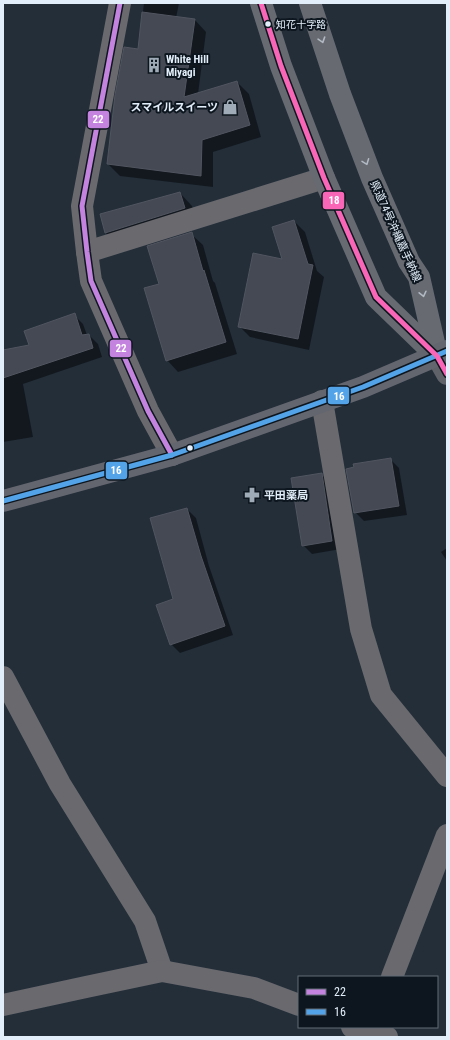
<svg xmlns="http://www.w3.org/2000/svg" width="450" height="1040" font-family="'Roboto Condensed','Noto Sans JP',sans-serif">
<rect width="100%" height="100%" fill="#232e39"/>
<g fill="#0007">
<path d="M144,3H179L176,18L195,20L206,32L198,94L237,82L249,94L261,137L213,152V187L120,176L108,164L138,50Z"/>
<path d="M180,193L192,206L197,221L118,245L106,233L101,215Z"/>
<path d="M294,221L305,232L317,271L324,277L309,350L250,337L239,326L283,260Z"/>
<path d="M191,234L203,245L213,281L215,283L237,354L178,372L167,360L160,284Z"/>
<path d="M74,315L83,324L87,335H89L98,344L102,357L23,384L33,437L3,442V351L30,346Z"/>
<path d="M390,459L399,468L407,515L364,521L355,512Z"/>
<path d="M321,474L330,483L341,549L312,554L303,545Z"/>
<path d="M187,509L196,518L209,566L233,635L180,653L171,644L174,600Z"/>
<path d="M447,548V561L441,552Z"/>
</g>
<g fill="#444953" stroke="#515560">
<path d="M142,12L195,19L184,97L237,81L250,125L202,140L201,176L107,164L115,95L124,47L138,49Z"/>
<path d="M180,192L185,208L105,233L100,214Z"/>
<path d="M294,220L308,264L313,265L298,339L238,327L253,253L282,259L272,227Z"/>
<path d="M192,232L203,271L204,270L226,342L166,361L144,288L159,284L147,246Z"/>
<path d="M75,313L82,335L89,334L93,348L3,378V350L29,345L24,331Z"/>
<path d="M391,458L399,506L354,513L346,469L354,467L353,464Z"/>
<path d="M322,473L332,541L302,546L291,478Z"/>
<path d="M187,508L201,556L225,626L170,645L156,605L173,599L150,518Z"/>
</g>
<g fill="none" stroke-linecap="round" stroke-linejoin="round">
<g stroke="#69696e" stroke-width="22">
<path d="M120,3L82,206L87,252L91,281L148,411L172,455"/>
<path d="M87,252L324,178"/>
<path d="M322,401L361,629L381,695L447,776"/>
<path d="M3,677L60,784L145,921L162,971"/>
<path d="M392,977L447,835"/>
<path d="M3,1005L86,987L162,971L254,988L299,1005"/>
<path d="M352,1027L375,1031L387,1037"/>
</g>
<path stroke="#5f6269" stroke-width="22" d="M437,356L447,374"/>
<g stroke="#676a70" stroke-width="22">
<path d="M261,3L281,66L324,178L376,297L437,356"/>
<path d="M310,3L340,94L372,178L409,262L419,277L437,356"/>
</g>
<path stroke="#64666f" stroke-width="22" d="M3,501L172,455L363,387L447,351"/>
<g stroke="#0d161e" stroke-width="8">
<path id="bus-1" d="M120,3L82,206L87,252L91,281L148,411L172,455"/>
</g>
<g stroke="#0d161e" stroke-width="8">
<path id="bus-2" d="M3,501L172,455L363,387L447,351"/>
</g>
<g stroke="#0d161e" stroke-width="8">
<path id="bus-3" d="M261,3L281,66L324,178L376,297L437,356L447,374"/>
</g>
<use href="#bus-1" stroke="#c483df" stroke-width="5"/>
<use href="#bus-2" stroke="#53a3e8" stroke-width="5"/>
<use href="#bus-3" stroke="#fa66b7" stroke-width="5"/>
</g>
<defs><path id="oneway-chevron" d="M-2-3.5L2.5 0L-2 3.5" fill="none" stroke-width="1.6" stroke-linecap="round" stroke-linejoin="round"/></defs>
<g stroke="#b1b9c3">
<use href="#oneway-chevron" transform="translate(322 40) rotate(72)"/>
<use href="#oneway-chevron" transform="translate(366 162) rotate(69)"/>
<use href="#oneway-chevron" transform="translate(423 294) rotate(77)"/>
</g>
<defs>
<g id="building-bare" transform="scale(1.2)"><path d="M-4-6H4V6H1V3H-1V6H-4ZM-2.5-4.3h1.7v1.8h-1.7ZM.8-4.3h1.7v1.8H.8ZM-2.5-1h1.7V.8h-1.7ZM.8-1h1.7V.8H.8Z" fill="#9fabb6" stroke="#0d161e" stroke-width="2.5" paint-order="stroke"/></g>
<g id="shop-bare" transform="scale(1.2)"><path d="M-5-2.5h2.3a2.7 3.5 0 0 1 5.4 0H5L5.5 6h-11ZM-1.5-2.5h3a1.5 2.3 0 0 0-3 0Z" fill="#9fabb6" stroke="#0d161e" stroke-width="2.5" paint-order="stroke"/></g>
<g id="pharmacy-bare" transform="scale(1.2)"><path d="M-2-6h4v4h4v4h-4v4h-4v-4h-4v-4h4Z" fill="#9fabb6" stroke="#0d161e" stroke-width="2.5" paint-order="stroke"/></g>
</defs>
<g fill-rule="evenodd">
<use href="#building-bare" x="154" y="65"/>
<use href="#shop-bare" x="230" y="107"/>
<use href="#pharmacy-bare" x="252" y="495"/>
</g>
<g fill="#e2eefa" stroke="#0d161e" stroke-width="1.5">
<circle cx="268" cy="24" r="3.5"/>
<circle cx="190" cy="448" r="3.5"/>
</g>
<g text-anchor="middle" stroke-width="4" stroke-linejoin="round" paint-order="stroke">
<g font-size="10" fill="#e2eefa" stroke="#0d161e" text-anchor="start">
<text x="276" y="28">知花十字路</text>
</g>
<g font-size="11" font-weight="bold" fill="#e2eefa" stroke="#0d161e" text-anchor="start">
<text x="166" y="63">White Hill<tspan x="166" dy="13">Miyagi</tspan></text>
<text x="218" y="111" text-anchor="end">スマイルスイーツ</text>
<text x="264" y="499">平田薬局</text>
</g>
<g font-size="11" fill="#e2eefa" stroke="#0d161e">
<text transform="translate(396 231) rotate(66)" y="4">県道74号沖縄嘉手納線</text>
</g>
</g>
<g stroke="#0d161e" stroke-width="1.5">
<rect x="87" y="110" width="23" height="19" rx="4" fill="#c483df"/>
<rect x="322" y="191" width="23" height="19" rx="4" fill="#fa66b7"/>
<rect x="109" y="339" width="23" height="19" rx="4" fill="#c483df"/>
<rect x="327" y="386" width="23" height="19" rx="4" fill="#53a3e8"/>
<rect x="105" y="461" width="23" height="19" rx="4" fill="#53a3e8"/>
</g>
<g font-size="11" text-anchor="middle" font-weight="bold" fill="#fff">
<text x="98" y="123">22</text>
<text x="334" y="204">18</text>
<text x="121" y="352">22</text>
<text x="339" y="400">16</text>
<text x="116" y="474">16</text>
</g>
<rect width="450" height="1040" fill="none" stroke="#e2eefa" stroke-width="8"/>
<rect x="298" y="976" width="140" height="52" fill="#0d161e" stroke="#626c76"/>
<rect x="306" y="989" width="20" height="6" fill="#c483df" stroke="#626c76"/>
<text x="334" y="996" font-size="12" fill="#e2eefa">22</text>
<rect x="306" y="1009" width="20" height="6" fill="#53a3e8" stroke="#626c76"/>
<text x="334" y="1016" font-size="12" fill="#e2eefa">16</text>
</svg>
